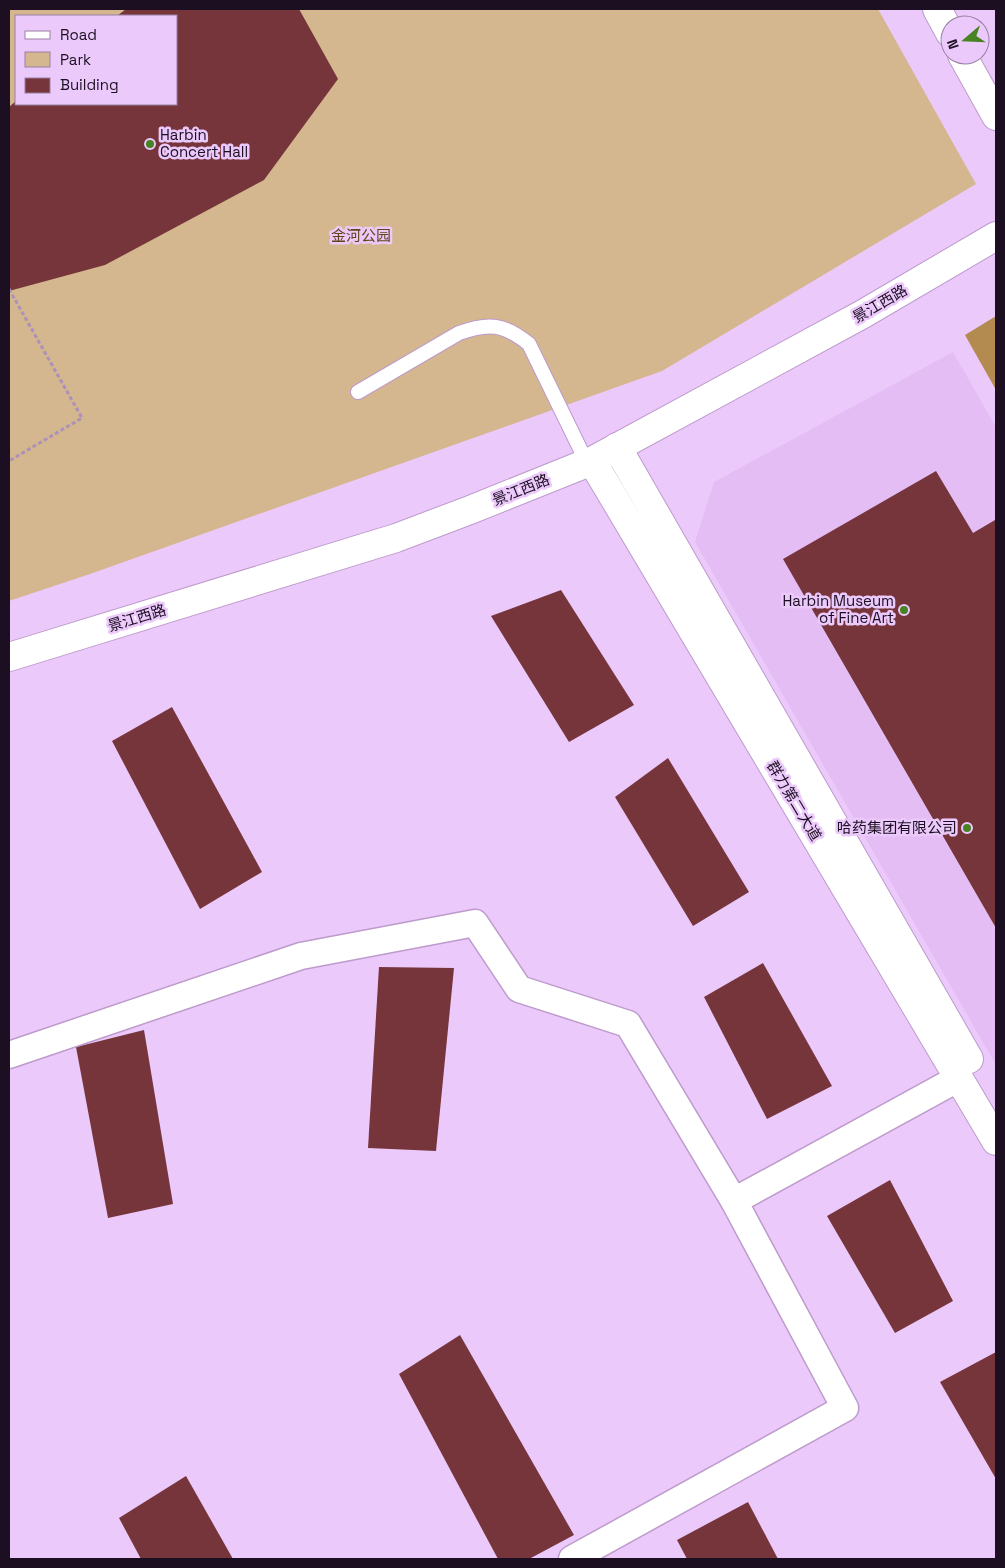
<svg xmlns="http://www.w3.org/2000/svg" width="1005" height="1568" font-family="'Space Grotesk','Noto Sans SC',sans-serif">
<rect width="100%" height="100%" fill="#ecc9fb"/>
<path fill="#e5bdf5" d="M953,352L996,427V1065L695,542L714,482Z"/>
<path fill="#d4b78f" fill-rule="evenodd" d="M9,9H878L976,184L662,371L90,574L9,601ZM16,16H176V104H16Z"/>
<path fill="#b38b50" d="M996,316V390L965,335Z"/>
<g fill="#76353b">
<path d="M126,9H299L338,79L264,180L105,265L9,291V107L16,101V104H176V16H117Z"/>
<path d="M936,471L973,533L995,520L996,523V928L783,559Z"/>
<path d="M561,590L634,705L569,742L491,616Z"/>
<path d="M172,707L262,872L200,909L112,741Z"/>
<path d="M668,758L749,892L693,926L615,797Z"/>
<path d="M763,963L832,1086L767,1119L704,997Z"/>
<path d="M379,967L454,968L436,1151L368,1148Z"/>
<path d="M144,1030L173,1204L108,1218L76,1047Z"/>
<path d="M890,1180L953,1301L895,1333L827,1216Z"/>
<path d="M460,1335L574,1535L529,1559H498L399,1374Z"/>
<path d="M996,1352V1479L940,1382Z"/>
<path d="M186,1476L233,1559H141L119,1518Z"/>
<path d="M748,1502L778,1559H687L677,1540Z"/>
</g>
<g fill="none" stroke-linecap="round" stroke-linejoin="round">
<g stroke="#bd9bcb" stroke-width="16">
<path id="service" d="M358,392L459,333C489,322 504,324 529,344L587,463"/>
</g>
<g stroke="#bd9bcb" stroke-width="29">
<g id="minor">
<path d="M9,1055L301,956L475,923L519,989L628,1024L734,1201L845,1408L572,1559"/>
<path d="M734,1201L959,1078"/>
</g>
</g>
<g stroke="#bd9bcb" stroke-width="30">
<g id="secondary">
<path d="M617,447L969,1059"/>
<path d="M592,461L996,1141"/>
<path d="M9,657L396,538L470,510L592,461L863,314L996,236"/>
</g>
</g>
<g stroke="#bd9bcb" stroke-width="30">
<g id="primary">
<path d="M937,9L950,33"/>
<path d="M962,55L996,116"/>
</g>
</g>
<path stroke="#ad91b9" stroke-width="3" stroke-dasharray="4 2.5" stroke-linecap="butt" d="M9,289L82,418L9,461"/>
<use href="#service" stroke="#fff" stroke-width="14"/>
<use href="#minor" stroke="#fff" stroke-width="26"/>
<use href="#secondary" stroke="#fff" stroke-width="28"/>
<use href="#primary" stroke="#fff" stroke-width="28"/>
</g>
<g fill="#468321" stroke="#ecc9fb" stroke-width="2">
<circle cx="150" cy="144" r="5"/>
<circle cx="904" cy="610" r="5"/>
<circle cx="967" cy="828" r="5"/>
</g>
<g text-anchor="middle" stroke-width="5" stroke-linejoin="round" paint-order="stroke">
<g font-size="15" fill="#1c0f21" stroke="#ecc9fb" text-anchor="end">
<text x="160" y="140" text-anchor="start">Harbin<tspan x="160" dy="17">Concert Hall</tspan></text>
<text x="894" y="606">Harbin Museum<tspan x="894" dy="17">of Fine Art</tspan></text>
<text x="957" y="833">哈药集团有限公司</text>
</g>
<g font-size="15" fill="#614416" stroke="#ecc9fb">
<text x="361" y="241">金河公园</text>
</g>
<g font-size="15" fill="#1c0f21" stroke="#ecc9fb">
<text transform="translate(880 304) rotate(-30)" y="5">景江西路</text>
<text transform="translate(521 490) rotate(-22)" y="5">景江西路</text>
<text transform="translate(137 618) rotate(-17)" y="5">景江西路</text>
<text transform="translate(794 801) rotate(59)" y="5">群力第二大道</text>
</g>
</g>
<rect width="1005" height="1568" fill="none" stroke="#1c0f21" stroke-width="20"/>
<rect x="15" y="15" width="162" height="90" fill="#ecc9fb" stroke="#997fa4"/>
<rect x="25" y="31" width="25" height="8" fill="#ffffff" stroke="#997fa4"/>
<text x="60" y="40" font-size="15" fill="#1c0f21">Road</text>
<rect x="25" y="52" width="25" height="15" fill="#d4b78f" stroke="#997fa4"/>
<text x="60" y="65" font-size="15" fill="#1c0f21">Park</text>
<rect x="25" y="78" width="25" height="15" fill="#76353b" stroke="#997fa4"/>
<text x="60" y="90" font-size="15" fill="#1c0f21">Building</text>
<g transform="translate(965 40) rotate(251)"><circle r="24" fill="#ecc9fb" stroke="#997fa4"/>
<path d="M0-4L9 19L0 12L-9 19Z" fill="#468321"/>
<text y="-8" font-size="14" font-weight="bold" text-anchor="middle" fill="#1c0f21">N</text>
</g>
</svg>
